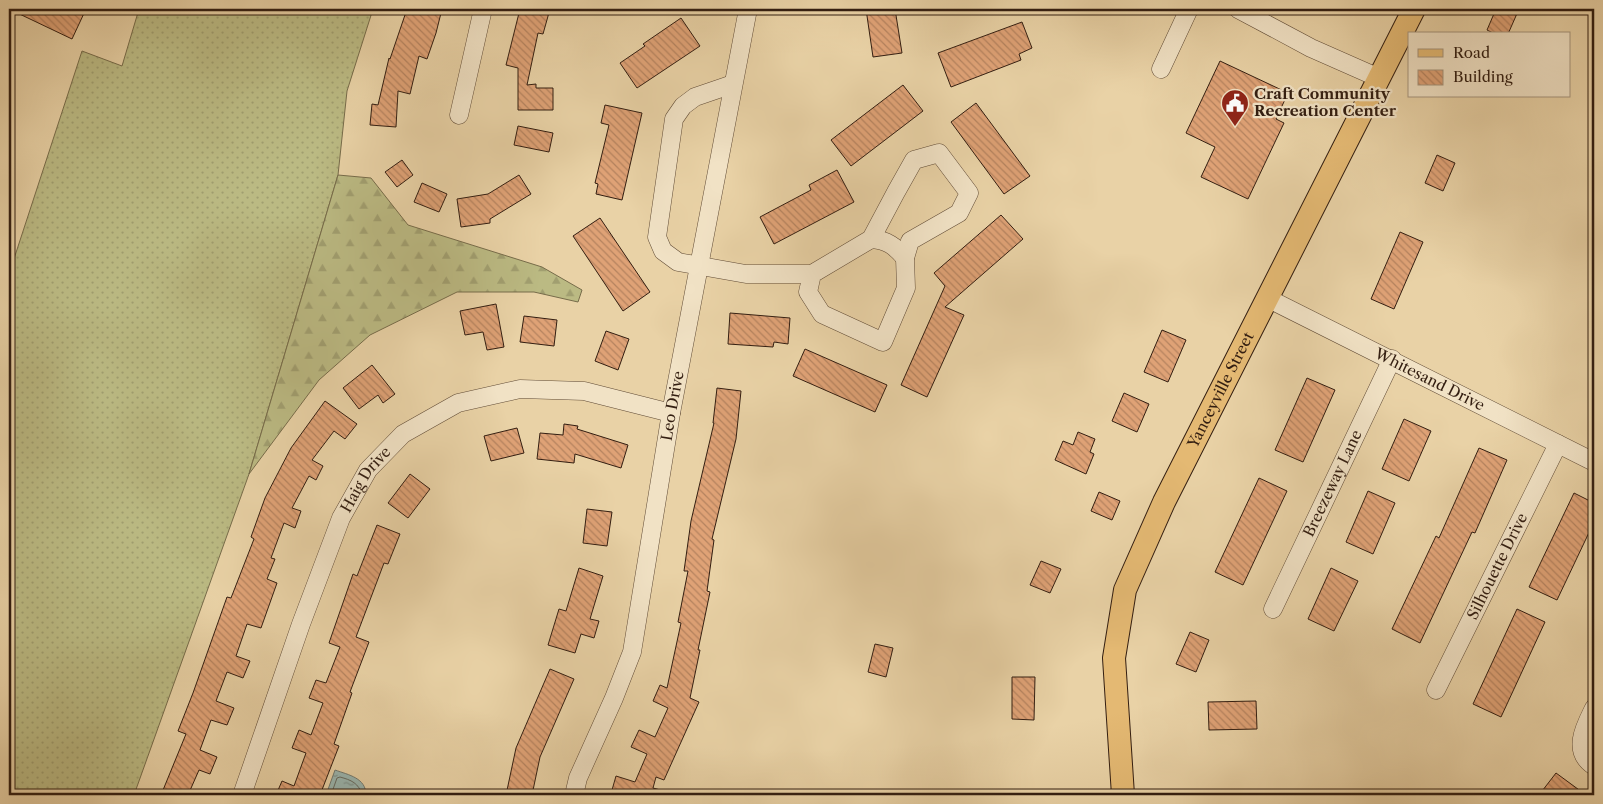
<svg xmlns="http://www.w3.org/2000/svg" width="1603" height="804" font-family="'Libre Caslon Text',serif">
<defs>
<pattern id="grass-dots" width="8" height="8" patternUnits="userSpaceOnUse" patternTransform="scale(1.25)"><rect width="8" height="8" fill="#bbba83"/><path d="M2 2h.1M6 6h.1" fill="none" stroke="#a19f70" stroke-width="1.8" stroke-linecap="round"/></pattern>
<pattern id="forest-firs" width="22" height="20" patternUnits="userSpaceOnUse" patternTransform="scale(1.25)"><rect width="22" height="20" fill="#bbba83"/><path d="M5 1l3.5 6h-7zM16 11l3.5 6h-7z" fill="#a19f70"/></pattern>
<pattern id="water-ripples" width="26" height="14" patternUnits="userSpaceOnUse" patternTransform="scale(1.25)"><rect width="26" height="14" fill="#9ab6b0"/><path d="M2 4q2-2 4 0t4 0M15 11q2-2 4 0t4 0" fill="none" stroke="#7e938e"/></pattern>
<pattern id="building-back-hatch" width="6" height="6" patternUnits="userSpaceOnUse" patternTransform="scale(1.25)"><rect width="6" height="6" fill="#dfa276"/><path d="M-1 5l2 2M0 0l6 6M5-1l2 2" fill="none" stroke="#b5835f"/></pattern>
</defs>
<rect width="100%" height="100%" fill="#e9d2a6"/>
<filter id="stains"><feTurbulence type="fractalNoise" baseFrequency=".004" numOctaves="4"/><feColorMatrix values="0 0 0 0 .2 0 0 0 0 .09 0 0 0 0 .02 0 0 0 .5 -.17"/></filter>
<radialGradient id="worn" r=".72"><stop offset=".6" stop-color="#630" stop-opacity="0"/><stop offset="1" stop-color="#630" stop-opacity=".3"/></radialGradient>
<path fill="url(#grass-dots)" stroke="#776c4a" d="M139,9H373L347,91L338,175L249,474L134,795H9V274L82,51L122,66Z"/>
<path fill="url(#forest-firs)" stroke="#776c4a" d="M338,175L371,178L408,225L542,267L582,290L578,302L534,292H457L370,335L319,380L249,474Z"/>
<path fill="url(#water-ripples)" stroke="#717970" d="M335,770C349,775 366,778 366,795H326Z"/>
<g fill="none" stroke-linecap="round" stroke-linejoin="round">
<path stroke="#666a60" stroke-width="1" d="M331,795L337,778L340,777C351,780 359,783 362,795"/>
</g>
<g fill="url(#building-back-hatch)" stroke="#331e11">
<path d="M9,9H86L72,39Z"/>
<path d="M407,9H442L436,33L427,59L419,56L410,94L398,91L396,127L370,125L372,104L378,105L389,58L390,59Z"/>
<path d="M520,9H550L543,34L538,33L527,85L536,84V88H553V110H518V68L506,65Z"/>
<path d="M866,9H895L902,53L873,57Z"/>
<path d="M1496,9H1519L1508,34H1495L1487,30Z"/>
<path d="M681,18L700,46L637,88L620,63L645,46L643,44Z"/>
<path d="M1022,22L1032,48L1019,54L1021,60L951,87L938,53Z"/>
<path d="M1220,61L1288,93L1276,119L1284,123L1248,199L1201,177L1215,147L1186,133Z"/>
<path d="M903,85L923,111L851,166L831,140Z"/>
<path d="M976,103L1030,176L1004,194L951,122Z"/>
<path d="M605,105L642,113L622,200L596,194L598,184L595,183L609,125L601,123Z"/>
<path d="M518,126L553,133L549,152L514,145Z"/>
<path d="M1437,155L1455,163L1443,191L1425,183Z"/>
<path d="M402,160L413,175L397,187L385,172Z"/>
<path d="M837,170L854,202L774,244L760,217L811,190L809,185Z"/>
<path d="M519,175L531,194L490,219V223L461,227L457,199L488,194Z"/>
<path d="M422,183L447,194L439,212L414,202Z"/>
<path d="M1001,215L1023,239L945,307L964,315L927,397L901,385L945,286L934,273Z"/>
<path d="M600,218L650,292L623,311L573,236Z"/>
<path d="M1400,232L1423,242L1394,309L1371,299Z"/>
<path d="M496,304L504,347L487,350L483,332L465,335L460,311Z"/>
<path d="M730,313L790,318L788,344L774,342L773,347L728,344Z"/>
<path d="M524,316L557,320L554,346L520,342Z"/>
<path d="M1162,330L1186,340L1168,382L1144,372Z"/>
<path d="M606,331L629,339L618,370L595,361Z"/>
<path d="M805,349L887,385L875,412L793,376Z"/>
<path d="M372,365L395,394L383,403L378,395L359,409L343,388Z"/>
<path d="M1307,378L1335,390L1303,462L1275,450Z"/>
<path d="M717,388L741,391L736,439L712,539L714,540L707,591L710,592L698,650H700L690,698L699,702L664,780L656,777L653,788L668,792L667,795H629L612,790L616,776L635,782L647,754L631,747L639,730L655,737L668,708L653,701L660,685L667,688L681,623L678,622L688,571H684L691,521L714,423H713Z"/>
<path d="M1124,393L1149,404L1137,432L1112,421Z"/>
<path d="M325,401L357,424L345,439L334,431L312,460L323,466L316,480L309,476L292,508L301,511L295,528L284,523L271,558L275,559L267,579L277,583L261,628L247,624L236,656L250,661L243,678L227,672L216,701L234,708L227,725L211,720L200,750L217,757L210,774L199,770L188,795H161L186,734L178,731L193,693L227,597L231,598L254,539L251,537L265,498L291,448Z"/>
<path d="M1404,419L1431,431L1409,481L1382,469Z"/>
<path d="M564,424L578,426L577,429L628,445L621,468L575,454L574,463L537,459L540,433L563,435Z"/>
<path d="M517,428L524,453L491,461L484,436Z"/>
<path d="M1078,432L1095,439L1090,452L1094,454L1086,474L1055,460L1063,441L1073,445Z"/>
<path d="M1479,448L1507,460L1475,533L1472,532L1420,643L1392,629L1436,536L1439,538Z"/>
<path d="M410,474L430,489L408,518L388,503Z"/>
<path d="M1259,478L1287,491L1243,585L1215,572Z"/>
<path d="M1368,491L1395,503L1373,554L1346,542Z"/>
<path d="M1099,492L1120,501L1112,520L1091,511Z"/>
<path d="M1574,493L1594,503V522L1557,600L1529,587Z"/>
<path d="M587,509L612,512L607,546L583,543Z"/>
<path d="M377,525L400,534L388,564L384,563L356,637L369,642L350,692L352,693L334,744L339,746L320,795H276L282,781L294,786L306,753L292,748L299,730L311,735L323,703L309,698L316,680L326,683L340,647L329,643L353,574L357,576Z"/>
<path d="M1041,561L1061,569L1050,593L1030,585Z"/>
<path d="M579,568L603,576L590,619L599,621L594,638L581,634L575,653L548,645L559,609L566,611Z"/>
<path d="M1331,568L1358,581L1334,631L1308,619Z"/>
<path d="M1517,609L1545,622L1501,717L1473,704Z"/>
<path d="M1190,632L1209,640L1196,672L1176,664Z"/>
<path d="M875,644L893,648L886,677L868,672Z"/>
<path d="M550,669L574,679L540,757L532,795H506L516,748Z"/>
<path d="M1012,677H1035L1034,720L1012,719Z"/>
<path d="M1256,701L1257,729L1209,730L1208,702Z"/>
<path d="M1556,773L1586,795H1539Z"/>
</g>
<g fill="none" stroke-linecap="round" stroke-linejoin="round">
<g stroke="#604b36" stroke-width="19">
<g id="minor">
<path d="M1238,9L1311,48L1379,78"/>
<path d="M1161,69L1189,9"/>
<path d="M733,84L695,97L683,106L674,119L657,237L663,251L678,262L746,274H812L871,239L896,192L914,160L939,153L969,193L959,213L910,241L905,258L906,288L883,342L822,314L808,292L812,274"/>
<path d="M459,115L483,9"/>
<path d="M871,239C887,240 895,246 905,258"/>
<path id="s1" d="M1267,298L1594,462"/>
<path id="s2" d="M1273,609L1392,359"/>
<path id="s3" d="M1436,690L1558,444"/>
<path d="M1594,708C1585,726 1571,751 1594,766"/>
<path id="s4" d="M242,795L301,624L341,518L368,470L403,434L458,403L520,389L584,391L671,413"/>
<path id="s5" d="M574,795L578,778L614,698L632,652L671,413L748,9"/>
</g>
</g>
<g stroke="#331e11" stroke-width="24">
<g id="major">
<path id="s6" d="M1123,795L1114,658L1125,590L1164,502L1414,9"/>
</g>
</g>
<use href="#minor" stroke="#f1e2c5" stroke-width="18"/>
<use href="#major" stroke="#e4b973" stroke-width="22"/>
</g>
<defs>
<g id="civic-pin" transform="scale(1.4375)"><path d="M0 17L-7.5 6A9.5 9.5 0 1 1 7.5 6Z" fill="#8f2418" stroke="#f1e2c5"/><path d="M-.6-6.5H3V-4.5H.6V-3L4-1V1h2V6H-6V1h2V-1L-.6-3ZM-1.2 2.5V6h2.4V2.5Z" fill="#fff"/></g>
</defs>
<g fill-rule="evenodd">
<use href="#civic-pin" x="1235" y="103"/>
</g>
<g text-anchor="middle" stroke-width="4.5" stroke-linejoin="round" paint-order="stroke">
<g font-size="15" font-weight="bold" fill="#331e11" stroke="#f1e2c5" text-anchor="start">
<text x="1254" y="99">Craft Community<tspan x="1254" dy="17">Recreation Center</tspan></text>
</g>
<g font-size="15" fill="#331e11" stroke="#f1e2c5">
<text dy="5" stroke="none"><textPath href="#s1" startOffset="182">Whitesand Drive</textPath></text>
<text dy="5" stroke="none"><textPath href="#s6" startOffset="428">Yanceyville Street</textPath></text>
<text dy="5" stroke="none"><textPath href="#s5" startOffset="404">Leo Drive</textPath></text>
<text dy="5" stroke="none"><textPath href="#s4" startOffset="340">Haig Drive</textPath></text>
<text dy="5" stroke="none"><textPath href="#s2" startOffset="139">Breezeway Lane</textPath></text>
<text dy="5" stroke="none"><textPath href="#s3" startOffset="138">Silhouette Drive</textPath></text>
</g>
</g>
<rect width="1603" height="804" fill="none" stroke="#e9d2a6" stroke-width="30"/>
<rect x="10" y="10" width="1583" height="784" fill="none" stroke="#331e11" stroke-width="2.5"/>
<rect x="15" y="15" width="1573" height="774" fill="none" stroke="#331e11"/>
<rect x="1408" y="32" width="162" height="65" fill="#f1e2c5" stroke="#a5947d"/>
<rect x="1418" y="49" width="25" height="8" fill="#e4b973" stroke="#a5947d"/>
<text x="1453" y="58" font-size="15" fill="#331e11">Road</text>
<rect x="1418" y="70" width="25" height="15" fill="url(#building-back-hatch)" stroke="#a5947d"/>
<text x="1453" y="82" font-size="15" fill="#331e11">Building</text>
<rect width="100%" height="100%" filter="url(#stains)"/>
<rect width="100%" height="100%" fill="url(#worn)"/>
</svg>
